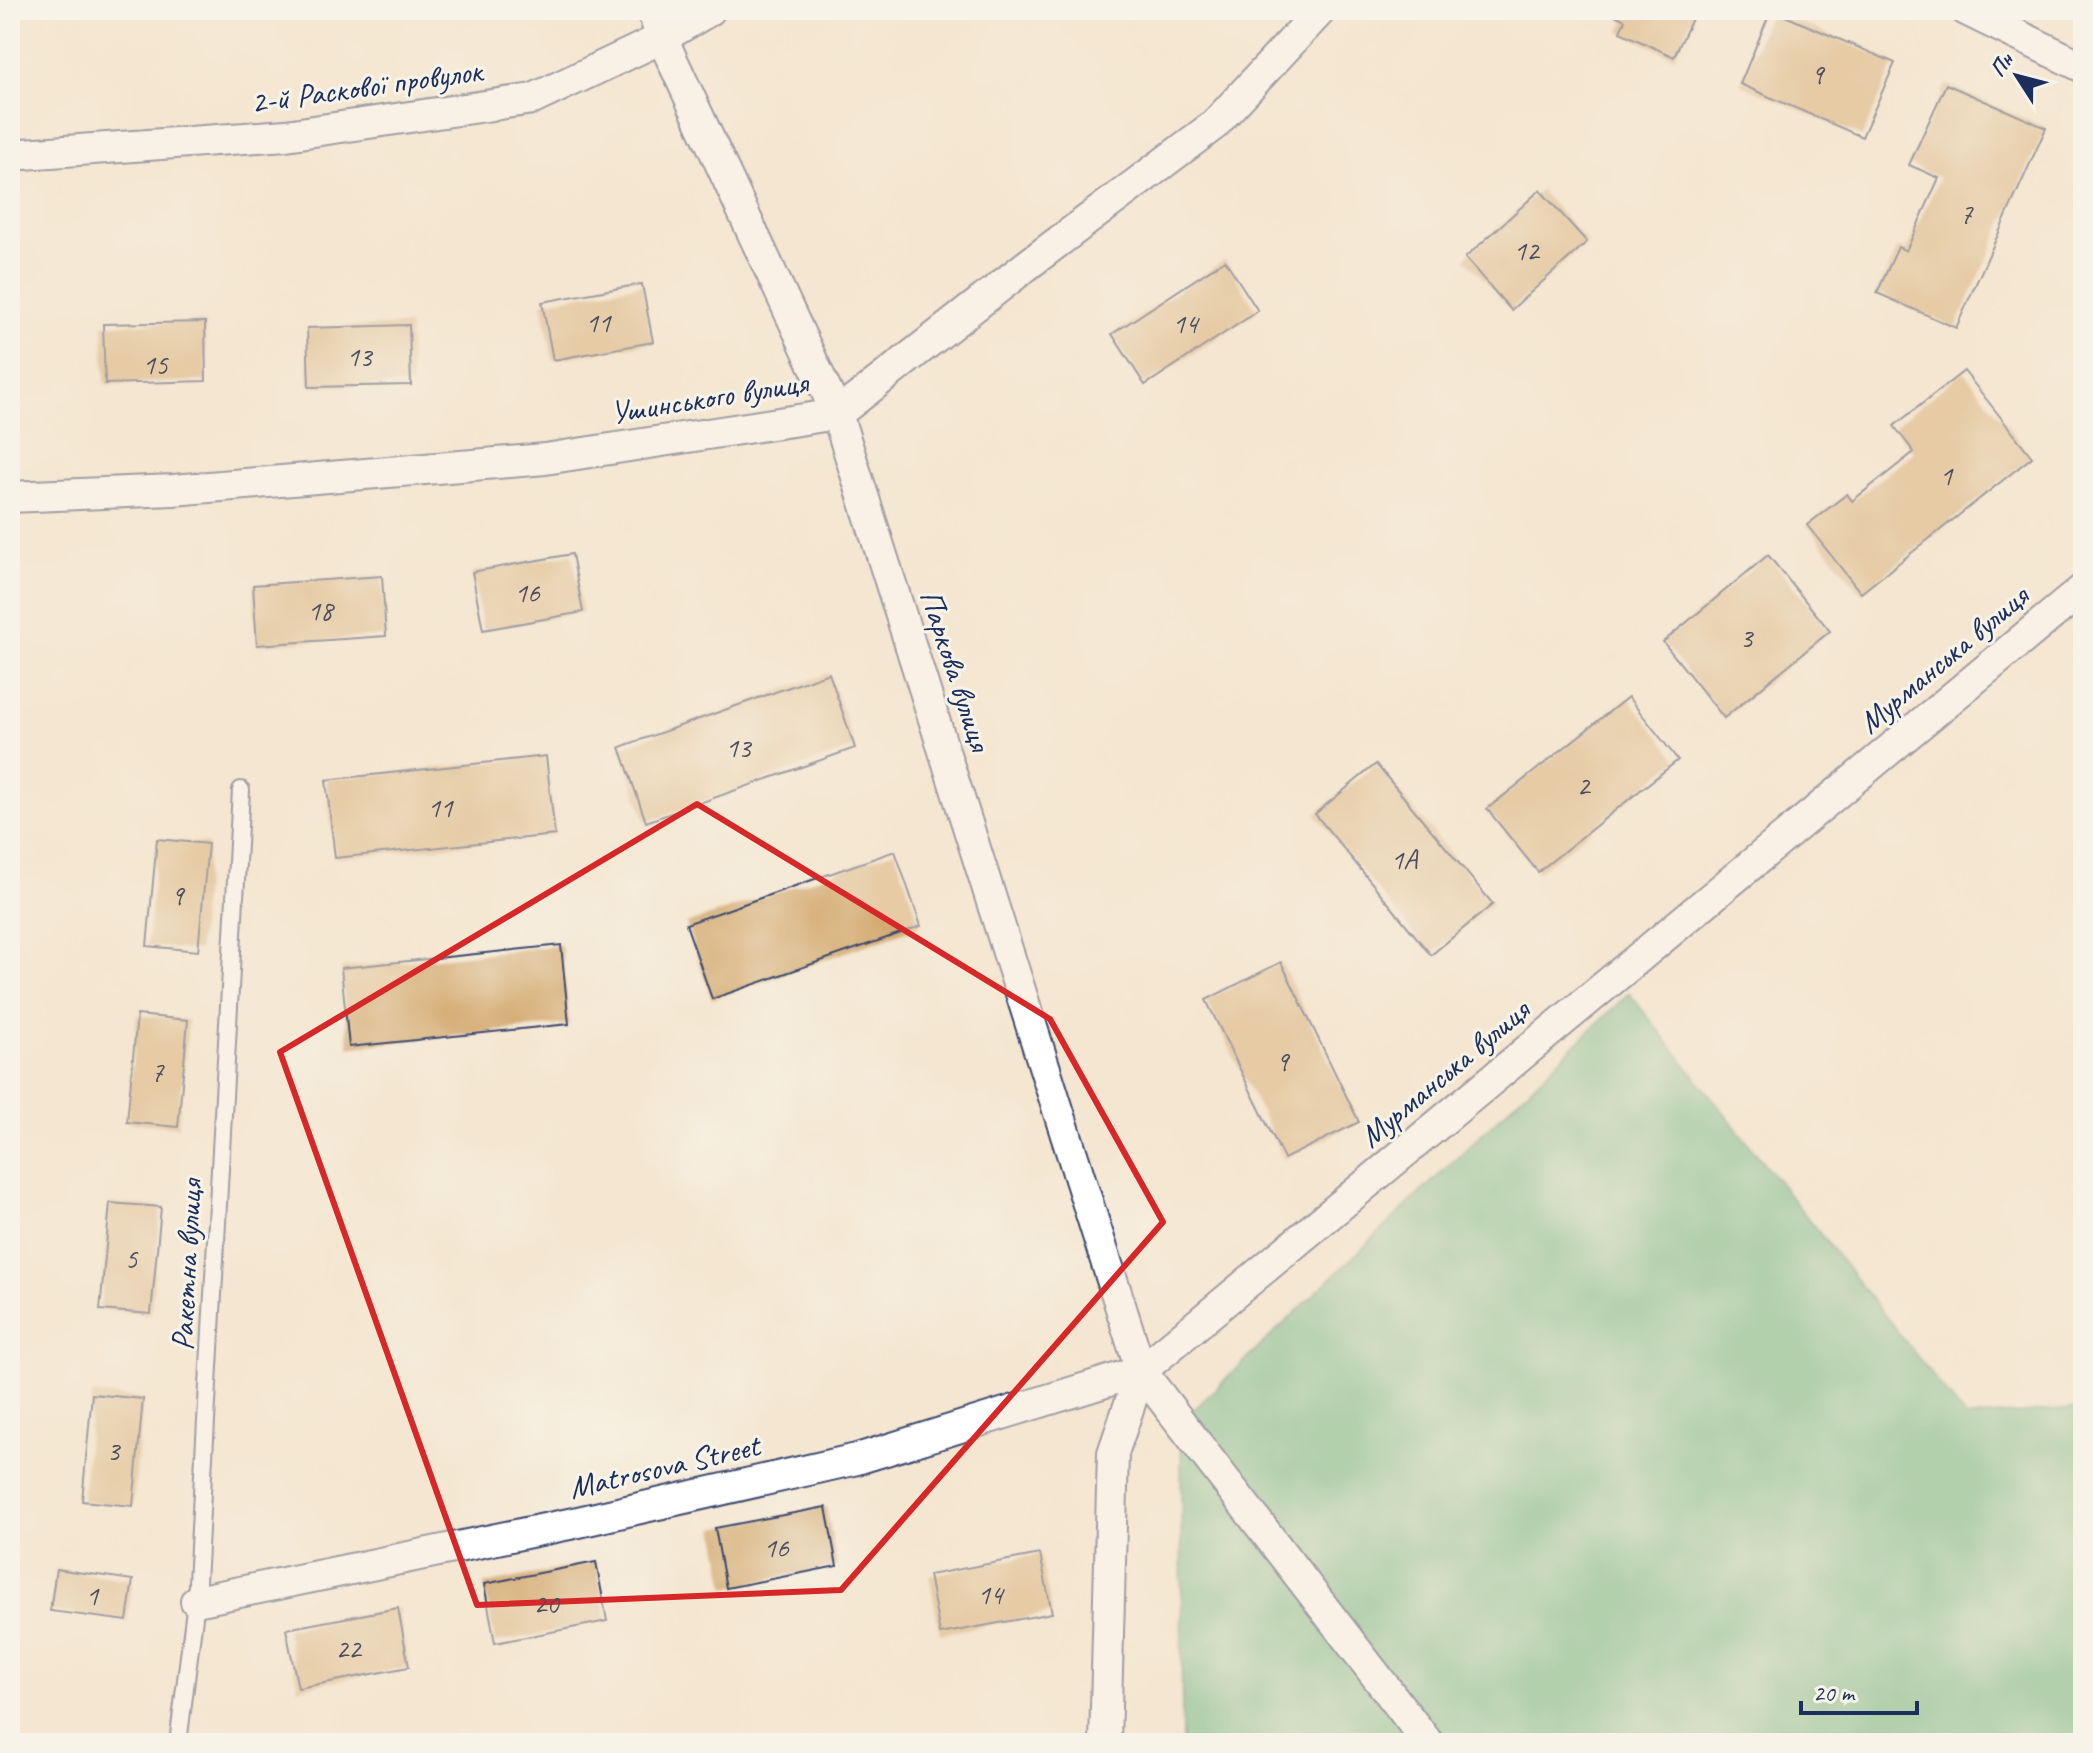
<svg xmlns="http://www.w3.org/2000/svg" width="2093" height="1753" font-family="Caveat,sans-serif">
<rect width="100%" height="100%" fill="#f7f3e8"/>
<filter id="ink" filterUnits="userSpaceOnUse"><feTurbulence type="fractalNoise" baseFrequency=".0125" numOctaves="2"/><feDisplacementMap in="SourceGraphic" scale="16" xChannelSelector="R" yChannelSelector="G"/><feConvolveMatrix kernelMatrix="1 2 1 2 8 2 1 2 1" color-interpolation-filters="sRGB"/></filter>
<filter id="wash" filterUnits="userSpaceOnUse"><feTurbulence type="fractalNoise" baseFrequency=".006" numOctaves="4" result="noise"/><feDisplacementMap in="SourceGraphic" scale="32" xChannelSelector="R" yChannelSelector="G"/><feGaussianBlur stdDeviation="1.8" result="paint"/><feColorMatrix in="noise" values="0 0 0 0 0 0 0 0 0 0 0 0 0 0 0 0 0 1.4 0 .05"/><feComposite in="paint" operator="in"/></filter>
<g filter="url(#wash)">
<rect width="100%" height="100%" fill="#f4e6d0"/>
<path fill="#65b684" stroke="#407271" stroke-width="2" d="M1629,993L1966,1418L2083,1408V1743H1182L1181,1422Z"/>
<g id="blocks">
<g fill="#d4aa71">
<path d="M1605,10H1696L1674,57L1620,32L1625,20Z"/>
<path d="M1771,10L1895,63L1862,137L1740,84Z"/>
<path d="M1946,84L2046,128L1956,328L1877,293L1898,247L1906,251L1939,178L1909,165Z"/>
<path d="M1540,190L1587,242L1511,310L1465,258Z"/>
<path d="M1225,260L1258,311L1145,385L1112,334Z"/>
<path d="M642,284L653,342L553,360L542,302Z"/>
<path d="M17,322L18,381L10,382V323Z"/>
<path d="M205,322L206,381L105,384L103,324Z"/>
<path d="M409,325L411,385L309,387L307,328Z"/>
<path d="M1964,371L2032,457L1861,593L1807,525L1847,494L1852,501L1914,452L1894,426Z"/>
<path d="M572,554L583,612L483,630L472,572Z"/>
<path d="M1768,555L1830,631L1724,718L1663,642Z"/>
<path d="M382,576L386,636L257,645L253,585Z"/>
<path d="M829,673L855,748L646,822L620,747Z"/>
<path d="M1628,697L1678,760L1538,872L1487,809Z"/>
<path d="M546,756L555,835L335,858L326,780Z"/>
<path d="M1376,764L1493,904L1431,955L1315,814Z"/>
<path d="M157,839L208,844L198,951L147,946Z"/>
<path d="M895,851L921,926L712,999L686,924Z"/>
<path d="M561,945L569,1024L349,1047L341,968Z"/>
<path d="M1281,962L1359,1122L1284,1159L1206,1000Z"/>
<path d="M137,1015L188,1020L178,1127L127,1122Z"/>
<path d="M110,1203L161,1207L151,1314L100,1310Z"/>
<path d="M92,1394L143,1399L133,1506L82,1501Z"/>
<path d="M826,1507L837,1566L726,1588L715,1528Z"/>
<path d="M1040,1554L1052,1613L940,1634L929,1575Z"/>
<path d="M596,1562L607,1621L495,1643L484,1584Z"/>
<path d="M56,1569L133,1580L127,1621L50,1611Z"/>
<path d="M398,1608L409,1667L298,1688L286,1629Z"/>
</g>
</g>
</g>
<g filter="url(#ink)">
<use href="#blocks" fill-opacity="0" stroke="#3c4a6f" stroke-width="2"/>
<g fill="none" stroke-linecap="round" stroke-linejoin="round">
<g stroke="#3c4a6f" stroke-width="20">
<path id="lane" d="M178,1743L196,1601L241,790"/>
</g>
<g stroke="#3c4a6f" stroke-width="34">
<g id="street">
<path d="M652,10L662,38L837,414L1141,1371L1428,1743"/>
<path d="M1966,10L2083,67"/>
<path d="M10,155L286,135L533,99L662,38L710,10"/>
<path d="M10,497L173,490L545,459L837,414L1030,263L1214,125L1321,10"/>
<path d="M196,1601L574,1523L857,1459L1141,1371"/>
<path d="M1105,1743L1113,1453L1141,1371L2083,589"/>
</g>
</g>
<use href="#lane" stroke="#fff" stroke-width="16"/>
<use href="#street" stroke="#fff" stroke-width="30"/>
</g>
</g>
<path d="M0 0H2093V1753H0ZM697,804L1050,1019L1163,1222L841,1590L477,1605L280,1052Z" fill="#f4e6d0" fill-opacity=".55" fill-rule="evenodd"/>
<path fill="none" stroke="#d62828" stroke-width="6" stroke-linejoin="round" d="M697,804L1050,1019L1163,1222L841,1590L477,1605L280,1052Z"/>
<g text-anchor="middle" stroke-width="6" stroke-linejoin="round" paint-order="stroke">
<g font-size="28" fill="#494e63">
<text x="1817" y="84">9</text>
<text x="1966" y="223">7</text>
<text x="1526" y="260">12</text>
<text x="598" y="332">11</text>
<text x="1185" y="333">14</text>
<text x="359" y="366">13</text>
<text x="155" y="374">15</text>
<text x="1946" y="485">1</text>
<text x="527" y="602">16</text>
<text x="320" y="620">18</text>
<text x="1746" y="647">3</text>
<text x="738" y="757">13</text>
<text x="1583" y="795">2</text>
<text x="440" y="817">11</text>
<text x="1404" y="869">1А</text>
<text x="177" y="905">9</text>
<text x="1282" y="1071">9</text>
<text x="157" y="1081">7</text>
<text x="131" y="1268">5</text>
<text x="113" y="1460">3</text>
<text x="776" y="1557">16</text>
<text x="990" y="1604">14</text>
<text x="92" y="1605">1</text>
<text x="546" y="1613">20</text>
<text x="348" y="1658">22</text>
</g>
<g font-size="32" fill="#1b2f5e" stroke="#f7f3e8">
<text transform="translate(366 86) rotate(-8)" y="11">2-й Раскової провулок</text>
<text transform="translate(709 397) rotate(-9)" y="11">Ушинського вулиця</text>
<text transform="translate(1943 659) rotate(-40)" y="11">Мурманська вулиця</text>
<text transform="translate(956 670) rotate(72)" y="11">Паркова вулиця</text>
<text transform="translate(1444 1073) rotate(-40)" y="11">Мурманська вулиця</text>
<text transform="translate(186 1265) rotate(-87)" y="11">Ракетна вулиця</text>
<text transform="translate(664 1466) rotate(-13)" y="11">Matrosova Street</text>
</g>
</g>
<rect width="2093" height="1753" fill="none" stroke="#f7f3e8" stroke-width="40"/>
<g transform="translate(2017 76) rotate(306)" stroke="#f7f3e8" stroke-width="6" paint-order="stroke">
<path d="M0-6L14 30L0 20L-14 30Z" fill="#1b2f5e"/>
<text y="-12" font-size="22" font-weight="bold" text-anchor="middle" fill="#1b2f5e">Пн</text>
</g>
<path d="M1801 1701v12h116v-12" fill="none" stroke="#1b2f5e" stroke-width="4"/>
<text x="1813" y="1701" font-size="24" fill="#1b2f5e" stroke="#f7f3e8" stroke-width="6" paint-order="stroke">20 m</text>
</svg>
